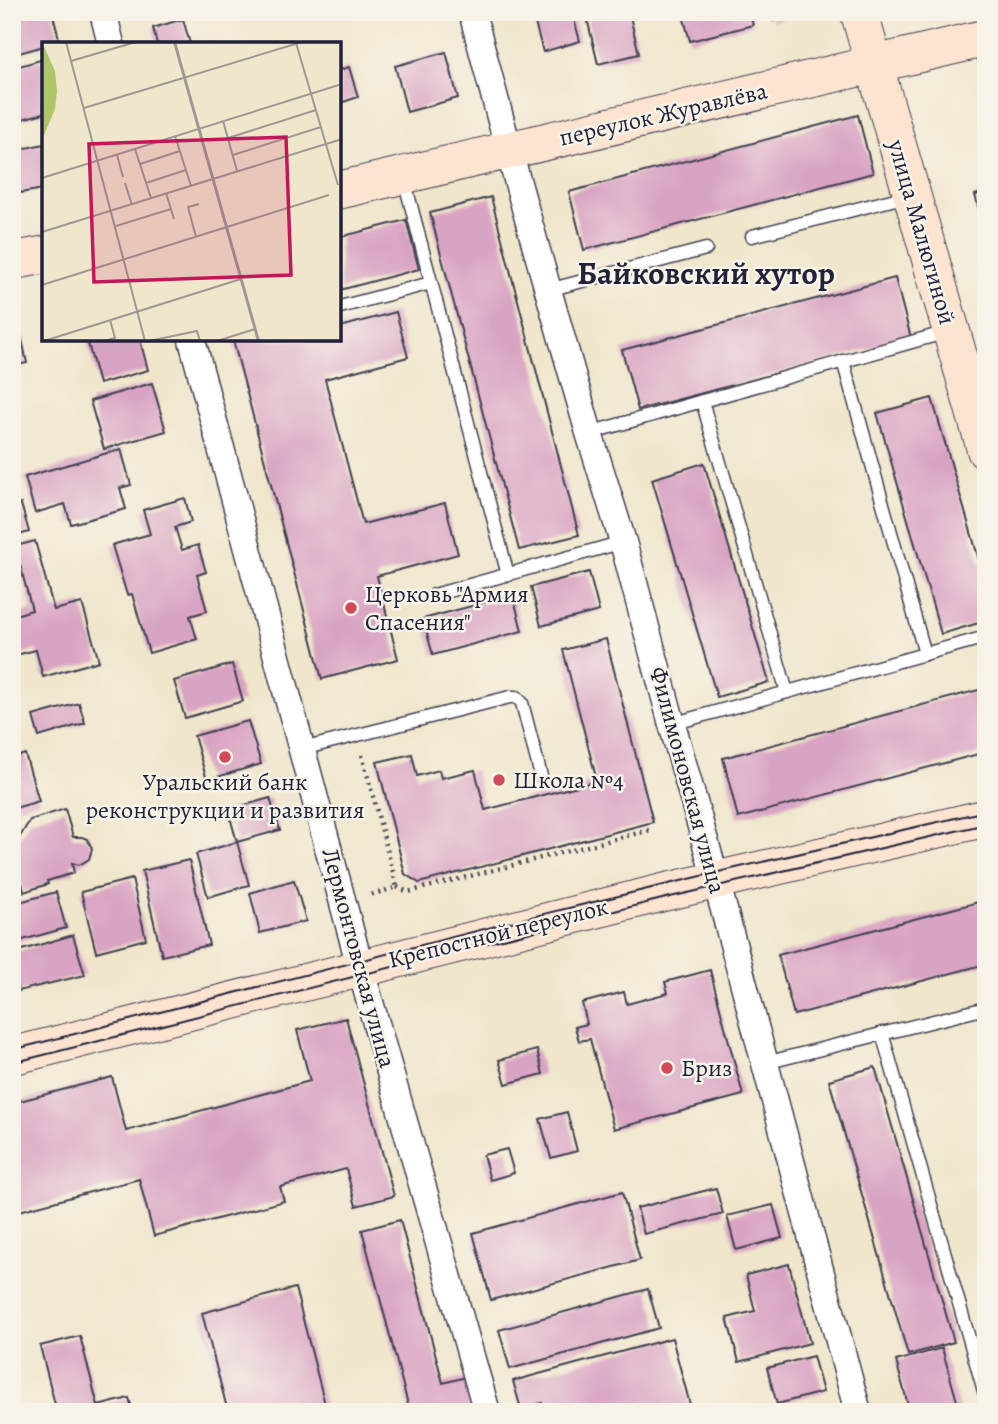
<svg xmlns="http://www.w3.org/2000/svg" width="998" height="1424" font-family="Alegreya,serif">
<rect width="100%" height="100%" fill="#f7f3e8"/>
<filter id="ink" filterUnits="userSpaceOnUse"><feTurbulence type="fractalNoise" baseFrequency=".0143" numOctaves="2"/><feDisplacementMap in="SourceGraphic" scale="14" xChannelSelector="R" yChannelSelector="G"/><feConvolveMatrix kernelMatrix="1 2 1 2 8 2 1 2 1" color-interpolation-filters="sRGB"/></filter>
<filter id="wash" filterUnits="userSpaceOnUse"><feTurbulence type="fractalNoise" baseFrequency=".00686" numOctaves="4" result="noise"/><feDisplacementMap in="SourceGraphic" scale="28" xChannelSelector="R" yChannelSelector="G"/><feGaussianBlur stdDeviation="1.57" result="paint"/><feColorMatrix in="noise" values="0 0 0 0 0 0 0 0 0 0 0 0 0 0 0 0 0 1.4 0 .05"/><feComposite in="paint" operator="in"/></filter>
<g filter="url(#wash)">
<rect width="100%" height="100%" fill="#efe6cb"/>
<g id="blocks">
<g fill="#d9a4c3">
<path d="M12,12H52L60,42L44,44V46L12,55Z"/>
<path d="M532,12H572L580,41L543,52Z"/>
<path d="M593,12H629L639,54L598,64L586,14Z"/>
<path d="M682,12H749L753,25L690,41Z"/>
<path d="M771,12H802V13L773,21Z"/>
<path d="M183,19L190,44H157L153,28Z"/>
<path d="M446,52L458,98L407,112L395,66Z"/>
<path d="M44,59V113L12,122V68Z"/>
<path d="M349,67L358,97L340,103V70Z"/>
<path d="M858,115L873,173L584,250L569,192Z"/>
<path d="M44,144V189L20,193L12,159V151Z"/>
<path d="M986,192V232H985L975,195Z"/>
<path d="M491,197L579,535L519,550L430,213Z"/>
<path d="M406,220L419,269L340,290V237Z"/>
<path d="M895,278L911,338L638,410L622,350Z"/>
<path d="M15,306L27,363L12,366V307Z"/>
<path d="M396,312L408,357L325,379L363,524L445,503L458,554L377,576L398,659L322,679L233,340H340V327Z"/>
<path d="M87,340H140L148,370L99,384Z"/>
<path d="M152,383L166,431L104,449L90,401Z"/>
<path d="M932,398L986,584V621L941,634L877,413Z"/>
<path d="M121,449L131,485L120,488L126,509L71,524L65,504L35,513L25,477Z"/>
<path d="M704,463L769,682L717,697L652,479Z"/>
<path d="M185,498L191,522L175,527L182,550L198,545L206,572L197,575L207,611L190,616L197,639L149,653L132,594L127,595L112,545L150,534L143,510Z"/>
<path d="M21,504L29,532L12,537V506Z"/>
<path d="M35,541L54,610L82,603L99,661L43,677L36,650L12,656V616L32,610L20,565L12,567V547Z"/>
<path d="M589,572L599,611L541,626L531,587Z"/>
<path d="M513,595L522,631L433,655L423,619Z"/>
<path d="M606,639L653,822L419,883L405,874L377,762L412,754L417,776L439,770L441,778L475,770L485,810L597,781L563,650Z"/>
<path d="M232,664L243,701L185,718L174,681Z"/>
<path d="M986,688V752L738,818L723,758Z"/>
<path d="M79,703L85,723L39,737L33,716Z"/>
<path d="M248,721L261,764L207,780L194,736Z"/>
<path d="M25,754L39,801L12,809V758Z"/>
<path d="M270,798L280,830L237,842L249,885L208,897L196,854L237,842L228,810Z"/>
<path d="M65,809L73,837H82L87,839L90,844L92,849L89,859L79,865L72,863L74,873L47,881L48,884L24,892L22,883L12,886V863L16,862L12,850L30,820Z"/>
<path d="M189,860L209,945L162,956L142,871Z"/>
<path d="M132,879L146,939L96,952L81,892Z"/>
<path d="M294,880L306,921L260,933L250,893Z"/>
<path d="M56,892L66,928L12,943V904Z"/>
<path d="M986,900V964L794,1015L778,955Z"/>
<path d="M73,935L85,975L18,991L12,971V953Z"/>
<path d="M710,970L743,1095L614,1129L590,1039L579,1041L575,1027L587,1024L582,1003L624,992L627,1004L668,993L665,982Z"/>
<path d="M346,1018L394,1196L356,1206L346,1169L280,1187L284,1201L154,1236L139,1179L12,1213V1103L112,1077L126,1131L310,1081L297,1030Z"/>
<path d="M537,1050L543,1074L506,1084L499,1060Z"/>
<path d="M875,1067L954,1342L908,1355L829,1080Z"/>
<path d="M567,1112L577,1151L551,1158L540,1119Z"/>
<path d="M507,1149L514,1173L490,1180L483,1155Z"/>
<path d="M716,1188L723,1214L644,1234L637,1208Z"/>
<path d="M622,1192L640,1260L491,1300L473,1233Z"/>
<path d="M773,1205L782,1238L736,1250L727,1216Z"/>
<path d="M400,1220L443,1383L466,1377L475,1412H410L362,1230Z"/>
<path d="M789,1264L810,1343L739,1362L727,1318L755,1311L746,1275Z"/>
<path d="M295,1288L327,1412H228L202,1313Z"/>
<path d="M648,1289L659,1328L510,1369L499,1330Z"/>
<path d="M80,1336L98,1406L129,1398L133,1412H57L40,1346Z"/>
<path d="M672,1338L692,1412H544L542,1403L521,1409L513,1381Z"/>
<path d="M942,1348L960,1412H910L896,1361Z"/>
<path d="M813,1356L823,1392L777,1404L767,1368Z"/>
</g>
</g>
</g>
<g filter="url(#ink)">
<use href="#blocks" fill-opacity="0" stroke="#413f51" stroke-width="2"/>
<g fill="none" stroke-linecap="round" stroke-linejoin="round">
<g stroke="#413f51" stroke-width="15">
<g id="lane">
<path d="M404,179L508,575"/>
<path d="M752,236L907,196"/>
<path d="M548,290L706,249"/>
<path d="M340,307L431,283"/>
<path d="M843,361L925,654"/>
<path d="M702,401L787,692"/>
<path d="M589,433L947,332"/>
<path d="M434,595L623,542"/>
<path d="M672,724L986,637"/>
<path d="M302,749L510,697H517L522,703L541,776"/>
<path d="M882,1033L986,1398"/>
<path d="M765,1063L986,1008"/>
</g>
</g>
<g stroke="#413f51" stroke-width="29">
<g id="street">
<path d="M103,12L111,44"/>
<path d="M472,12L509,151L548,290L589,433L623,542L672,724L716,880L858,1412"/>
<path d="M192,340L362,974L487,1412"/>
</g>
</g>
<g stroke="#413f51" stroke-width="39">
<g id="secondary">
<path d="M859,12L986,451"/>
<path d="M340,190L986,38"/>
<path d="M12,261L44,255"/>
<path d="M12,1056L665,892L986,818"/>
</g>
</g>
<g stroke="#413f51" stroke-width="4.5" stroke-dasharray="2 5" stroke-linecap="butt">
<path d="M362,755L397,887L371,895"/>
<path d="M397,887L408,892L650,830"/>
</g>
<use href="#lane" stroke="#fff" stroke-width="12"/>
<use href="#street" stroke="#fff" stroke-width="26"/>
<use href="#secondary" stroke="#fde4d1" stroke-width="37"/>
<g stroke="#22223b" stroke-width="2">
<path d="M12,1050L523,919L714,873L986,811"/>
<path d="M12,1063L666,898L986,824"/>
</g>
</g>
</g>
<g fill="#d1495b" stroke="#f7f3e8" stroke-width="2.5">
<circle cx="351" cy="608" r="7"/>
<circle cx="225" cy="757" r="7"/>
<circle cx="499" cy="780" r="7"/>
<circle cx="667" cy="1068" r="7"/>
</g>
<g text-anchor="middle" stroke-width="5" stroke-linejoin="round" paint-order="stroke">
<g font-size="24" fill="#22223b" stroke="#f7f3e8">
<text transform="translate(663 114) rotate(-13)" y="8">переулок Журавлёва</text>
<text transform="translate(922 232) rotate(74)" y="8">улица Малюгиной</text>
<text transform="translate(688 780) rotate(75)" y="8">Филимоновская улица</text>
<text transform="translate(498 933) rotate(-14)" y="8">Крепостной переулок</text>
<text transform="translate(359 958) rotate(75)" y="8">Лермонтовская улица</text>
</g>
<g font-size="24" fill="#22223b" stroke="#f7f3e8" text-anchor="start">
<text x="365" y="602">Церковь "Армия<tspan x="365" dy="28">Спасения"</tspan></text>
<text x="513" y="788">Школа №4</text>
<text x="225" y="790" text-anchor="middle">Уральский банк<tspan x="225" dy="28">реконструкции и развития</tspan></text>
<text x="681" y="1076">Бриз</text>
</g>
<g font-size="32" font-weight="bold" fill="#22223b" stroke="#f7f3e8">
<text x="706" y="284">Байковский хутор</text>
</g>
</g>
<g transform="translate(42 42)">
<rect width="299" height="299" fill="#efe6cb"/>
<path d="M0,0L13,29L15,49L13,67L0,98Z" fill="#aec56a"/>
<path fill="none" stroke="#9d9891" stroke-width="2" d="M24,0L103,299M132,0L216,299M133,0L217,299M254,1L296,143M29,19L94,0M42,66L260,0M181,79L195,129M133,94L149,144M186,96L274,68M93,107L109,156M75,113L81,135M191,113L279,85M98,122L138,109M0,136L300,42M83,141L90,163M104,141L144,128M124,151L132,177M74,184L129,167M0,190L300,97M154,195L146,165L157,162M0,243L287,153M2,299L199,237M62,299L73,296L68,278M107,299L155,289L158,299M175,299L213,287"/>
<path fill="#c2185b" fill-opacity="0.15" stroke="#c2185b" stroke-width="3.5" d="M244,95L249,233L52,240L47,102Z"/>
<rect width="299" height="299" fill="none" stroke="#22223b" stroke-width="3.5"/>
</g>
<rect width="998" height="1424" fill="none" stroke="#f7f3e8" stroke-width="42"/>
</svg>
